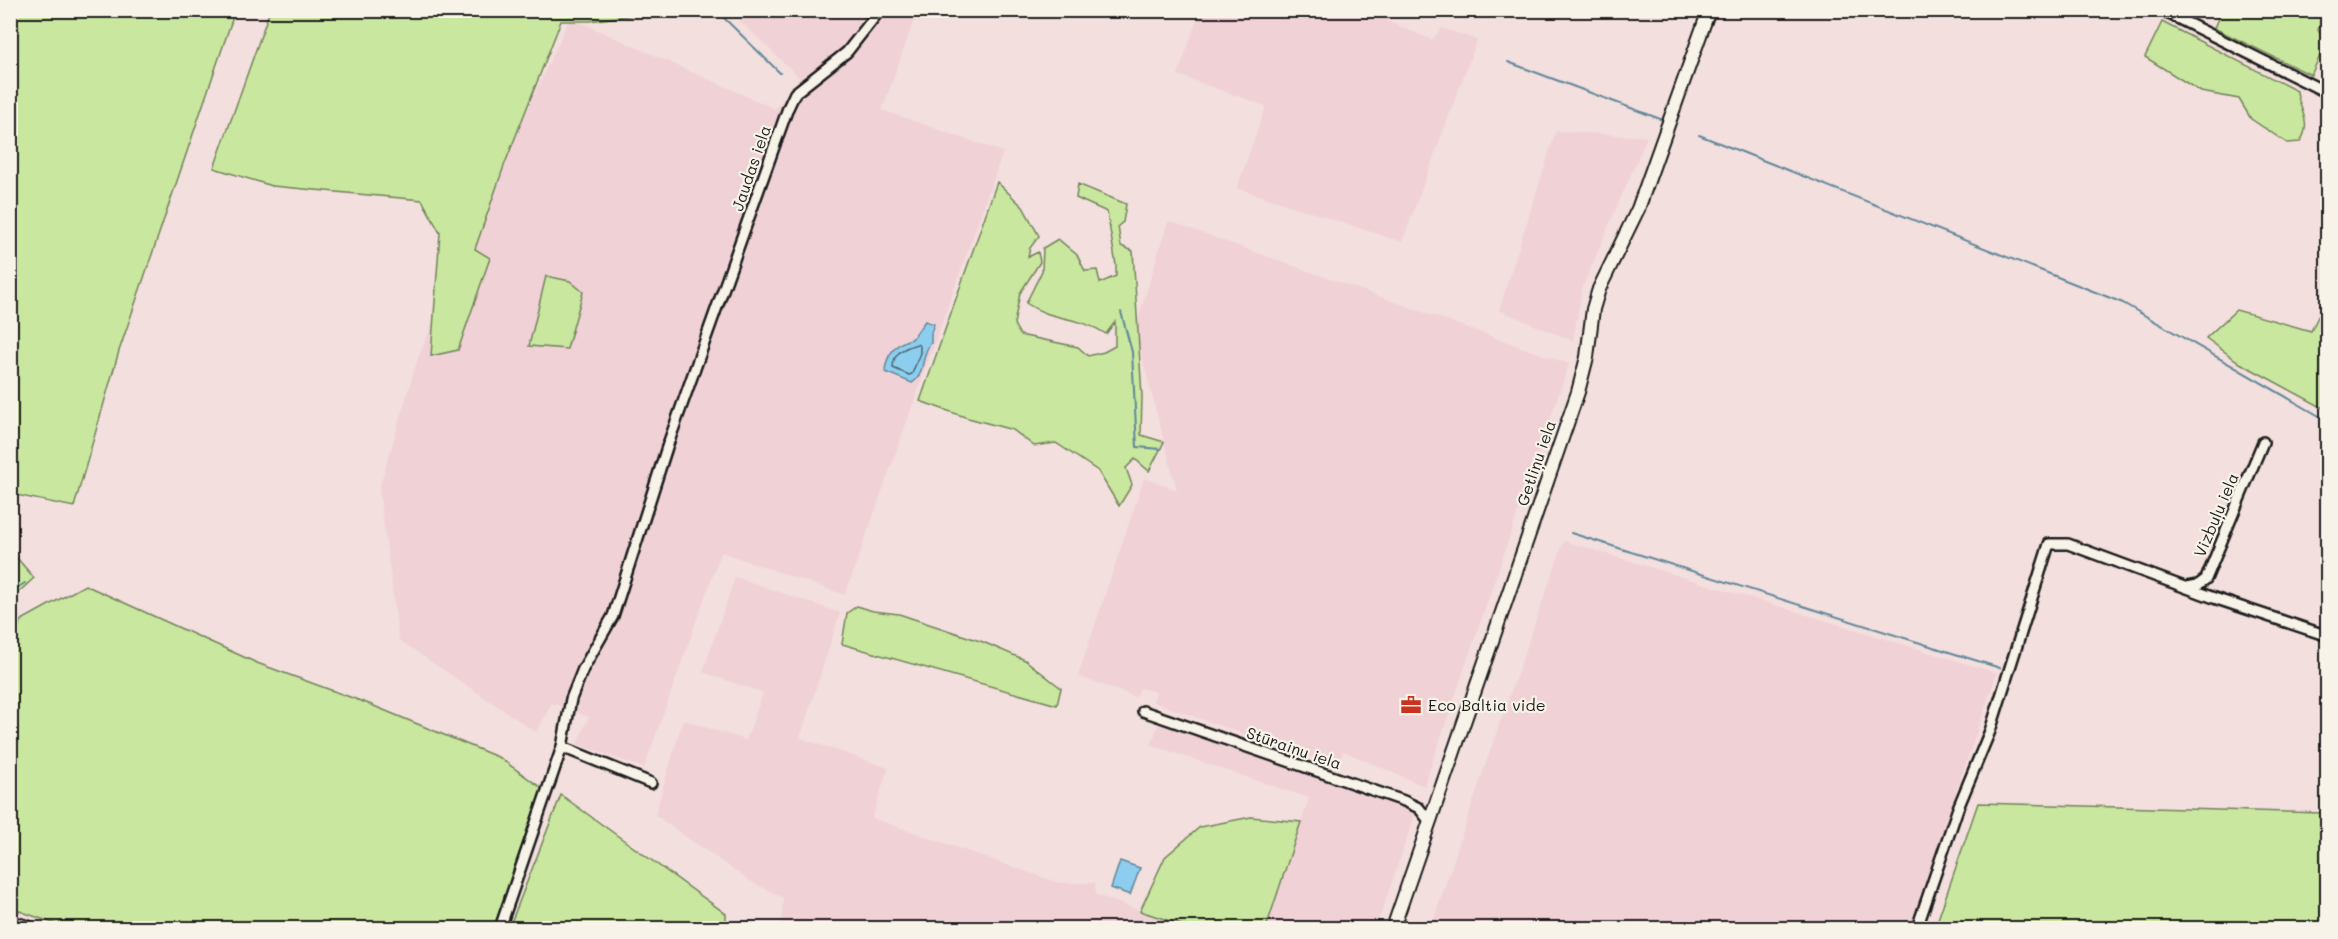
<svg xmlns="http://www.w3.org/2000/svg" width="2338" height="939" font-family="Mali,sans-serif">
<rect width="100%" height="100%" fill="#f3dfdd"/>
<filter id="ink" filterUnits="userSpaceOnUse"><feTurbulence type="fractalNoise" baseFrequency=".0167" numOctaves="2"/><feDisplacementMap in="SourceGraphic" scale="12" xChannelSelector="R" yChannelSelector="G"/><feConvolveMatrix kernelMatrix="1 2 1 2 8 2 1 2 1" color-interpolation-filters="sRGB"/></filter>
<g filter="url(#ink)">
<g fill="#f0d1d6">
<path d="M730,11H917L882,110L1003,152L845,595L721,552L644,768L577,744L589,717L552,703L536,732L399,640L379,489L418,358L471,231L570,18L775,109L800,78Z"/>
<path d="M1200,11H1390L1387,21L1432,40L1442,28L1477,40L1402,242L1237,188L1266,106L1178,75Z"/>
<path d="M1556,131L1647,137L1582,288L1573,341L1499,310Z"/>
<path d="M1168,221L1569,364L1424,786L1343,751L1337,767L1153,702L1156,692L1140,688L1136,697L1078,676L1144,478L1177,490L1135,330Z"/>
<path d="M1564,541L1997,673L1909,928H1431L1489,754Z"/>
<path d="M735,577L840,613L800,738L888,768L872,818L1059,883H1095L1096,895L1190,928H781L783,898L750,881L655,815L683,720L746,740L763,693L703,672Z"/>
<path d="M1159,723L1416,812L1376,928H1266L1309,798L1151,745Z"/>
</g>
<g fill="#c9e79e" stroke="#72825d" stroke-width="1.5">
<path d="M270,10H661V11L590,21H561L504,166L475,249L490,258L458,350L431,356L440,233L422,200L272,186L214,168Z"/>
<path d="M2224,10L2325,11L2318,30L2326,43L2311,75L2214,28L2219,16Z"/>
<path d="M10,11H235L119,351L74,507L11,494Z"/>
<path d="M2162,22L2297,91C2299,111 2313,121 2300,142L2287,143L2251,119L2239,99L2201,92L2145,57Z"/>
<path d="M997,182L1023,207L1039,236L1030,248L1028,257L1038,252L1040,262L1020,293L1014,324L1020,335L1078,347L1088,356L1104,352L1115,346V322L1106,334C1079,316 1051,321 1026,303L1042,271L1043,248L1058,239L1077,255L1085,271L1097,270L1100,283L1116,276V265L1107,212L1076,198L1078,184L1126,204L1123,222L1118,226L1121,246L1133,251L1142,396L1141,435L1164,442L1149,471L1135,459L1126,468L1132,485L1119,506L1098,471L1056,443L1034,446L1013,430L968,418L920,401Z"/>
<path d="M546,276L570,281L583,292L567,349L529,346Z"/>
<path d="M2327,298V410L2240,363L2206,338L2236,310L2311,331Z"/>
<path d="M11,551L34,578L11,599H10Z"/>
<path d="M85,585L257,663L369,704L500,758L547,792L501,928H67L11,908L10,668L20,621Z"/>
<path d="M857,606L873,611L899,614L983,642L1025,660L1061,688L1057,705L842,644L847,613Z"/>
<path d="M561,795L726,914V928H509Z"/>
<path d="M1978,803L2322,813L2328,826L2327,928H1935Z"/>
<path d="M1251,817L1301,822L1266,928H1191L1140,911L1165,857L1200,827Z"/>
</g>
<g fill="#8dceee" stroke="#60879a" stroke-width="1.5">
<path d="M925,321L934,324L931,333V343C921,352 926,375 912,383L885,372C886,355 896,342 912,339Z"/>
<path d="M1120,861L1140,868L1130,895L1111,888Z"/>
</g>
<g fill="none" stroke-linecap="round" stroke-linejoin="round">
<path stroke="#496370" stroke-width="1.5" d="M917,344L920,346V353L912,374L909,375L893,368C893,352 904,348 917,344Z"/>
<g stroke="#60879a" stroke-width="2">
<path d="M716,10L780,73"/>
<path d="M1508,62L1663,120"/>
<path d="M1699,135L2123,303L2328,421"/>
<path d="M1121,312L1132,352L1137,447L1161,449"/>
<path d="M1571,533L2000,668"/>
<path d="M10,592L25,583"/>
</g>
<g stroke="#1c1c1c" stroke-width="14">
<g id="minor">
<path d="M2161,10L2328,93"/>
<path d="M2187,587L2198,585L2206,579L2263,442"/>
<path d="M1143,711L1404,801L1419,808L1430,822"/>
<path d="M562,747L651,783"/>
<path d="M500,928L562,747L571,699L583,669L613,616L667,447L788,108L795,93L847,52L880,10"/>
<path d="M1917,928L1958,808L1990,731L2049,544H2068L2214,598L2328,636"/>
</g>
</g>
<g stroke="#1c1c1c" stroke-width="16">
<path id="tertiary" d="M1393,928L1578,392L1587,357L1593,309L1599,289L1638,209L1709,10"/>
</g>
<g stroke="#1c1c1c" stroke-width="18">
<path id="secondary" d="M10,923L27,928"/>
</g>
<use href="#minor" stroke="#f7f3e8" stroke-width="9"/>
<use href="#tertiary" stroke="#f7f3e8" stroke-width="12"/>
<use href="#secondary" stroke="#f7f3e8" stroke-width="14"/>
</g>
</g>
<defs>
<g id="office-bare" transform="scale(1.62)"><path d="M-6-3h4V-5.5h4V-3h4V5H-6ZM-1-4.5V-3h2v-1.5ZM-6 0V1H6V0Z" fill="#c8321e" stroke="#f7f3e8" stroke-width="2.5" paint-order="stroke"/></g>
</defs>
<g fill-rule="evenodd">
<use href="#office-bare" x="1411" y="705"/>
</g>
<g text-anchor="middle" stroke-width="4.5" stroke-linejoin="round" paint-order="stroke">
<g font-size="16" fill="#1c1c1c" stroke="#f7f3e8">
<text transform="translate(751 168) rotate(-71)" y="6">Jaudas iela</text>
<text transform="translate(1536 463) rotate(-71)" y="6">Getliņu iela</text>
<text transform="translate(2216 515) rotate(-67)" y="6">Vizbuļu iela</text>
<text transform="translate(1294 748) rotate(19)" y="6">Stūraiņu iela</text>
</g>
<g font-size="16" fill="#1c1c1c" stroke="#f7f3e8" text-anchor="start">
<text x="1428" y="711">Eco Baltia vide</text>
</g>
</g>
<rect width="2338" height="939" fill="none" stroke="#f7f3e8" stroke-width="36"/>
<rect x="18" y="18" width="2302" height="903" fill="none" stroke="#1c1c1c" stroke-width="2" filter="url(#ink)"/>
</svg>
